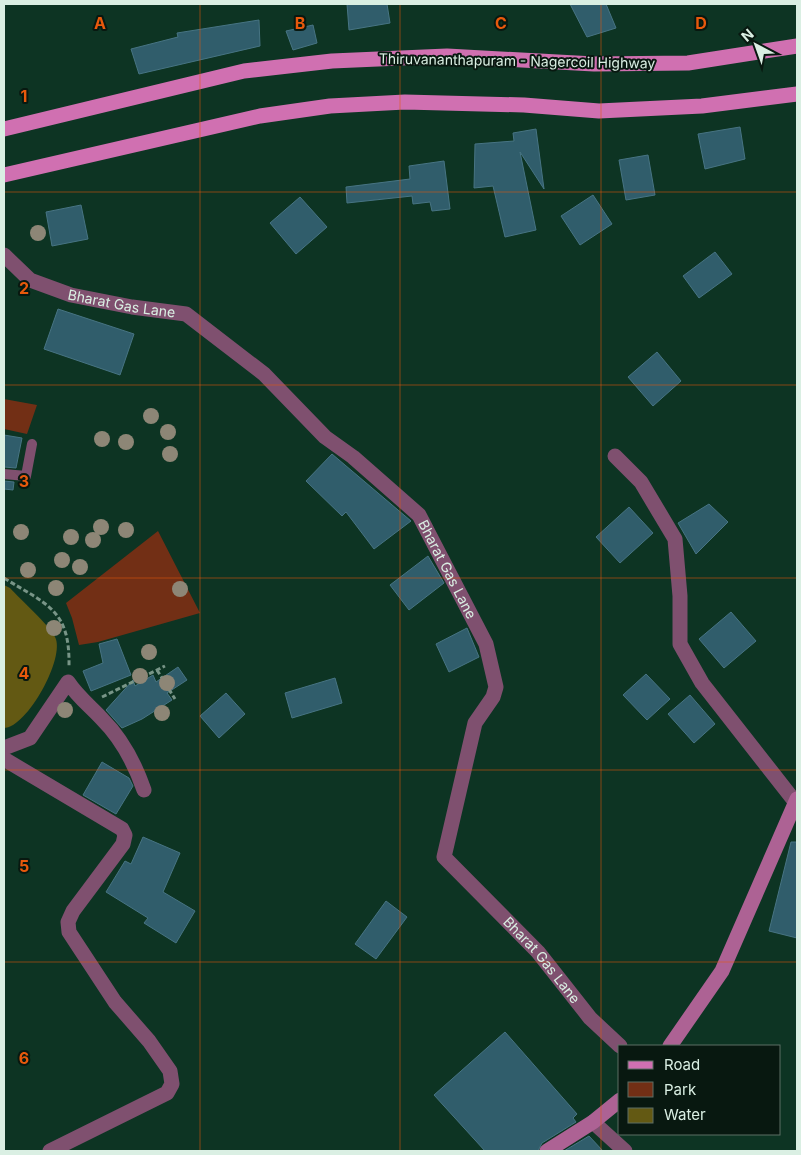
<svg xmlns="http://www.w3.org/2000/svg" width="801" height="1155" font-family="Inter,sans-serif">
<rect width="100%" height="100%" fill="#0d3423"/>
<g fill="#722f15">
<path d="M4,399L37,405L27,434L4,429Z"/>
<path d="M158,531L200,613L98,642L79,645L72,618L66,603Z"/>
</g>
<path fill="#635913" d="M4,585L10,588C20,599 50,626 55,637C66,657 27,728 4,728Z"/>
<g fill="#305d6b" stroke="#477483">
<path d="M347,4H387L390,23L349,30Z"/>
<path d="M570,4H606L616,28L587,37Z"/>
<path d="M259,20L260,46L139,74L131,49L178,37L177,33Z"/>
<path d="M313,25L317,43L293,50L286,31Z"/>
<path d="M740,127L745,159L705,169L698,134Z"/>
<path d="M536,129L544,189L520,152L536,230L505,237L493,186L474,188L475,144L514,141L513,133Z"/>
<path d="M648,155L655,195L626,200L619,160Z"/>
<path d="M444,161L450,209L432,211L430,202L413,204L412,196L347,203L346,187L410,179L409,166Z"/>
<path d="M593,195L612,224L580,245L561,216Z"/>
<path d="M300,197L327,227L296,254L270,223Z"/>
<path d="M81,205L88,239L52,246L46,212Z"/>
<path d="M715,252L732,274L699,298L683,276Z"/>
<path d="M58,309L134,334L120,375L44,349Z"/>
<path d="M657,352L681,381L653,406L628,377Z"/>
<path d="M4,435L22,438L16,468L4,467Z"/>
<path d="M332,454L411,521L374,549L346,512L342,516L306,481Z"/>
<path d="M4,481L14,482L13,490L4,489Z"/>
<path d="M709,504L728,522L696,554L678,523Z"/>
<path d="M629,507L653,533L620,563L596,537Z"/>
<path d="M428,556L444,583L409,610L390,585Z"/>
<path d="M731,612L756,641L724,668L699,639Z"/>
<path d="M467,628L479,657L449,672L436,644Z"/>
<path d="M117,639L131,675L91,691L83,671L103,663L99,644Z"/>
<path d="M178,667L187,680L167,693L172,700L142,719L122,728L106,710L133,680L135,686L153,675L156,682Z"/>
<path d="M646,674L670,699L647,720L623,695Z"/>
<path d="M335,678L342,703L292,718L285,693Z"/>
<path d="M226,693L245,714L219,738L200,716Z"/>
<path d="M690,695L715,724L694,743L668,714Z"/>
<path d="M102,762L129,778L133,786L116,814L83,795Z"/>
<path d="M143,837L180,853L163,892L195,911L176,943L144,923L148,918L106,892L125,861L131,864Z"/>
<path d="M791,842H797V938L769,931Z"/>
<path d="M386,901L407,917L376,959L355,944Z"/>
<path d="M505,1032L577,1114L573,1118L576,1122L542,1143L538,1151H485L434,1095Z"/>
<path d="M589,1136L603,1151H564Z"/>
</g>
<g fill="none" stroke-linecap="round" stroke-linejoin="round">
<g stroke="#789587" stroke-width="3" stroke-dasharray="5 2.5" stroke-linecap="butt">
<path d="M4,578C47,605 70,609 69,666"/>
<path d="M157,670L175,699"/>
<path d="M102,697L165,666"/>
</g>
<path stroke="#7f506f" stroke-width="10" d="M4,474L26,476L32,444"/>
<g stroke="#7f506f" stroke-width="15">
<path id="s1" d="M4,255L30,280L71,295L132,307L186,314L264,374L325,437L353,457L419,515L486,644L496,687L493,697L475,723L444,857L538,952L590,1018L620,1046"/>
<path d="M615,456L641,482L675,539L680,596V644L702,683L796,803"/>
<path d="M4,748L30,738L68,682C78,697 90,706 102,719C122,739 135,764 144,790"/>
<path d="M4,759L122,829L125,835L123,844L73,911L68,922L69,932L115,1002L149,1041L170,1071L172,1084L167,1093L50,1151"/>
<path d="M593,1122L625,1151"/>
</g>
<g stroke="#ad6294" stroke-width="15">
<path d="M670,1046L722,971L797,799"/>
<path d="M547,1151L593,1122L620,1100"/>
</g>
<g stroke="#d070b1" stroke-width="15">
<path d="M4,129L244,71L332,61L447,56L594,64L688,63L797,46"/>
<path d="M4,175L260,116L330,106L405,102L524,105L599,111L702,106L797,94"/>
</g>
</g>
<g fill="#8d8676">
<circle cx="38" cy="233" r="8"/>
<circle cx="151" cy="416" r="8"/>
<circle cx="168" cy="432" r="8"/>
<circle cx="102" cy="439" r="8"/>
<circle cx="126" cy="442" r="8"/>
<circle cx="170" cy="454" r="8"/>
<circle cx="101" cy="527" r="8"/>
<circle cx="126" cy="530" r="8"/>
<circle cx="21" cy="532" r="8"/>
<circle cx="71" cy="537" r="8"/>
<circle cx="93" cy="540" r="8"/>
<circle cx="62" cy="560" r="8"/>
<circle cx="80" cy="567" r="8"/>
<circle cx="28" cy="570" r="8"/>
<circle cx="56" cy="588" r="8"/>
<circle cx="180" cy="589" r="8"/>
<circle cx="54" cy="628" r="8"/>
<circle cx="149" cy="652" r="8"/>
<circle cx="140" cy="676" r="8"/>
<circle cx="167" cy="683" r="8"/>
<circle cx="65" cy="710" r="8"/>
<circle cx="162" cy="713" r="8"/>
</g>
<path fill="none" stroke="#e8590c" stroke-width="1" stroke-opacity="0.55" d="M200,4V1151M400,4V1151M601,4V1151M4,192H797M4,385H797M4,578H797M4,770H797M4,962H797"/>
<g text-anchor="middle" stroke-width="4" stroke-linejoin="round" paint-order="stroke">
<g font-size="14" fill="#daefe3" stroke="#081810">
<text transform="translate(517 61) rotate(1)" y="5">Thiruvananthapuram - Nagercoil Highway</text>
<text dy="5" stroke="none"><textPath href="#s1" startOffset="131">Bharat Gas Lane</textPath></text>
<text dy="5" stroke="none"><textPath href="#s1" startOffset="566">Bharat Gas Lane</textPath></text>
<text dy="5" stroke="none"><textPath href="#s1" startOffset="1016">Bharat Gas Lane</textPath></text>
</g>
</g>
<g font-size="16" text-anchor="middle" font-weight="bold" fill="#e8590c" stroke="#081810" stroke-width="4" stroke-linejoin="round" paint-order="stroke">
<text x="100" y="29">A</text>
<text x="300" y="29">B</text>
<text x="501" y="29">C</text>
<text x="701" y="29">D</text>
<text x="24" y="102">1</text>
<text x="24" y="294">2</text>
<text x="24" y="487">3</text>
<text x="24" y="679">4</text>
<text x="24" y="872">5</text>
<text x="24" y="1064">6</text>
</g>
<rect width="801" height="1155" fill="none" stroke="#daefe3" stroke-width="10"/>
<rect x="618" y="1045" width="162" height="90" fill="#081810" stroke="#5c6e64"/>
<rect x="628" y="1061" width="25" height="8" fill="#d070b1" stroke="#5c6e64"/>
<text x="664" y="1070" font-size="15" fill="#daefe3">Road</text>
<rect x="628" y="1082" width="25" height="15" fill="#722f15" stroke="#5c6e64"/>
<text x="664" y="1095" font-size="15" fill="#daefe3">Park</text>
<rect x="628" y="1108" width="25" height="15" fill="#635913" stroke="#5c6e64"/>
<text x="664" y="1120" font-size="15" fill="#daefe3">Water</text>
<g transform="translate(756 45) rotate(319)" stroke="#081810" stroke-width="4" paint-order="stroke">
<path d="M0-4L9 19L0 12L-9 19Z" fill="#daefe3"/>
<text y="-8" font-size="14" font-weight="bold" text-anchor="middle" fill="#daefe3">N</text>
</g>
</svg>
